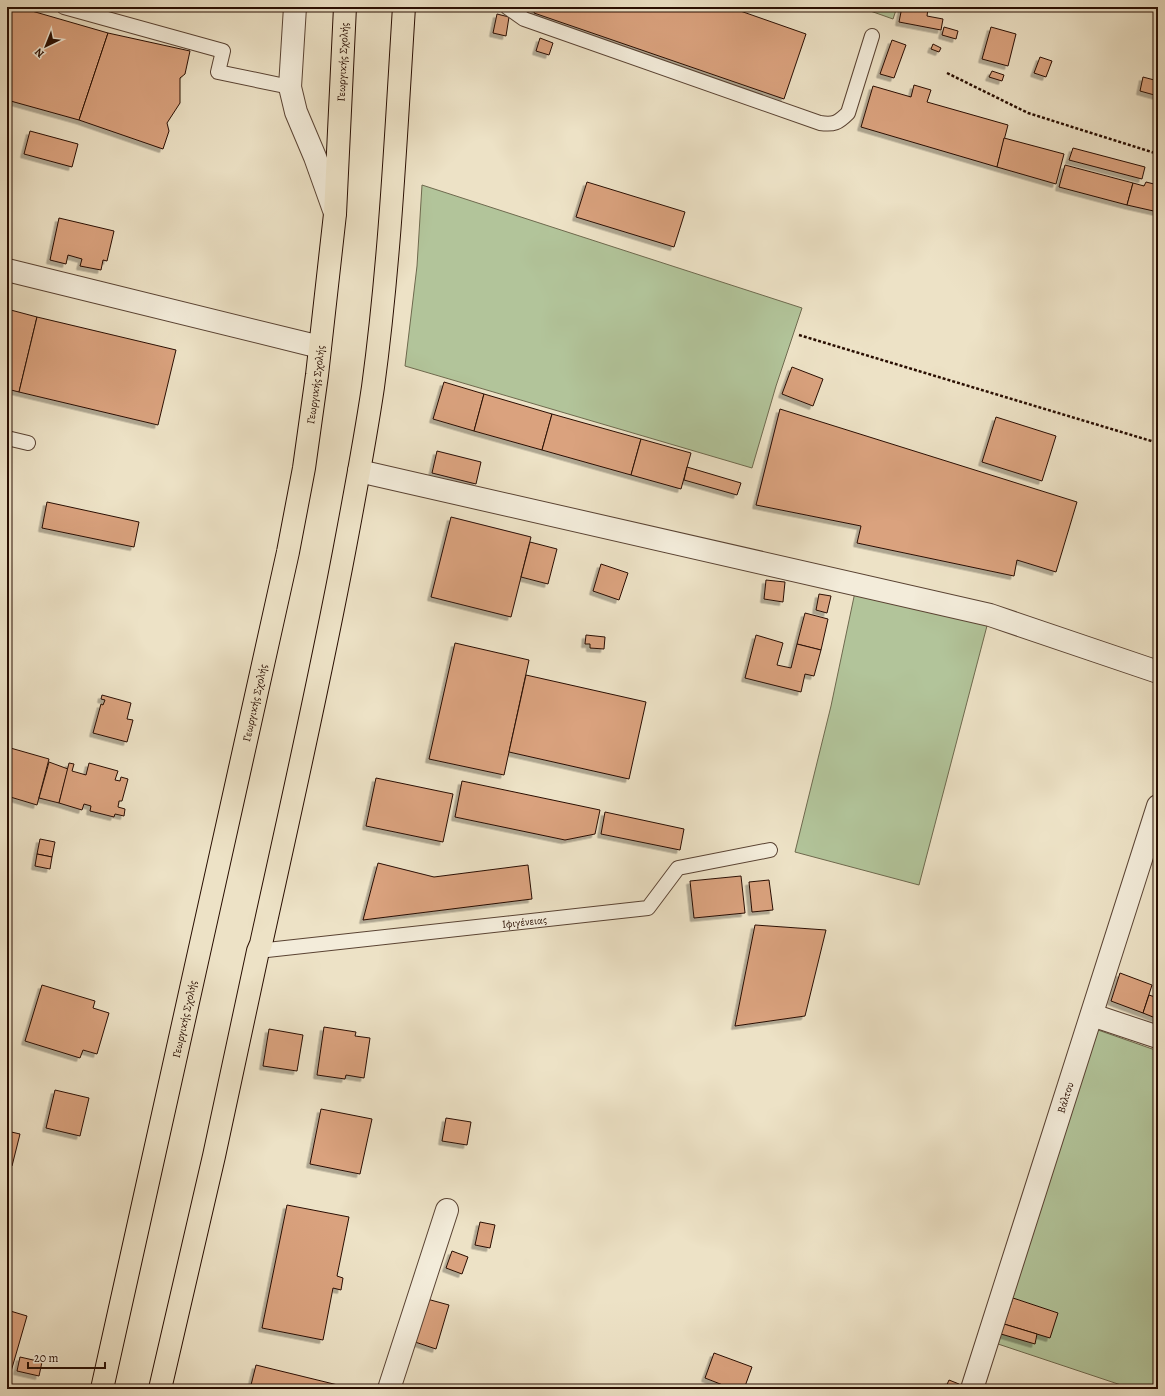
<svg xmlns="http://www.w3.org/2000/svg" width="1165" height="1396" font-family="Alegreya,serif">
<defs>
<filter id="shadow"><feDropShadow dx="-3.5" dy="3.5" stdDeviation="0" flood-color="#0004"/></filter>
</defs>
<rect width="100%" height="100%" fill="#ede2c6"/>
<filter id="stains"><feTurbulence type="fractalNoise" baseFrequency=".005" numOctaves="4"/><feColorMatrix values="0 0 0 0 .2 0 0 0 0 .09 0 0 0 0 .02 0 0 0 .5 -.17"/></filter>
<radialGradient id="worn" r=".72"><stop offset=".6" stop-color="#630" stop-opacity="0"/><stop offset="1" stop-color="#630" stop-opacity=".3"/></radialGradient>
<g fill="#b2c49a" stroke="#6e694e">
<path d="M859,7H897L893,19Z"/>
<path d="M422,185L802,308L776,386L752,468L405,366L417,266Z"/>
<path d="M855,592L988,622L919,885L795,852L831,706Z"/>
<path d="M1098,1030L1158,1051V1389H1133L995,1343Z"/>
</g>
<g fill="#daa27e" stroke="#290e02" filter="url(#shadow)">
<path d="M10,7H18L108,33L79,120L7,100V19Z"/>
<path d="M536,7H729L806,34L784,99L534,13Z"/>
<path d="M902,7H919L928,9L927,16L943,19L941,30L899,22Z"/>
<path d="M497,14L509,17L506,36L493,33Z"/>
<path d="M944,27L958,31L956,39L942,35Z"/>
<path d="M991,27L1016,34L1008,66L982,59Z"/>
<path d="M108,33L190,51L185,74L180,78V103L167,123L169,131L163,149L79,120Z"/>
<path d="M540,38L553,43L549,55L536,51Z"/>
<path d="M892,40L906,45L894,78L880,74Z"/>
<path d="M933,44L941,48L939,52L931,49Z"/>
<path d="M1040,57L1052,61L1046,77L1034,73Z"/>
<path d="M992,71L1004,75L1002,81L989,77Z"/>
<path d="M1143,77L1158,81V96L1140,91Z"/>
<path d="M914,85L931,90L927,102L1008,125L997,167L861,127L873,86L911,97Z"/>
<path d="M30,131L78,144L72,167L24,154Z"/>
<path d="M1004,138L1064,154L1056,184L997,167Z"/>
<path d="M1073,148L1145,167L1142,179L1069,160Z"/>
<path d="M1065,165L1133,183L1127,205L1059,187Z"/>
<path d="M587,182L685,212L674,247L576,217Z"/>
<path d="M1146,182L1158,185V212L1127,205L1133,183L1144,186Z"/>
<path d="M59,218L114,231L107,261L103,260L101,270L80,266L82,259L68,255L66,264L50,260Z"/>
<path d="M7,309L37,317L19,392L7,389Z"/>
<path d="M37,317L176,350L158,425L19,392Z"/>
<path d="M792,367L823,379L813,406L782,394Z"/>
<path d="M444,382L484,394L474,431L433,419Z"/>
<path d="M484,394L552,414L542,450L474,431Z"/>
<path d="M780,409L1077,502L1056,572L1017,560L1014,576L857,543L861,526L756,505Z"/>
<path d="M552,414L641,439L631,475L542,450Z"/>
<path d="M996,417L1056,436L1042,481L982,462Z"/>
<path d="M641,439L691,453L681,489L631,475Z"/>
<path d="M437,451L481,462L476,484L432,473Z"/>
<path d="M687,467L741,483L737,495L684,480Z"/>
<path d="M47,502L139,522L134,547L42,528Z"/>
<path d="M451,517L531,537L511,617L431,597Z"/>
<path d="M530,542L557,549L548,584L521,577Z"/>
<path d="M601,564L628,573L619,600L593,591Z"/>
<path d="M766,580L785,582L783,602L764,599Z"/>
<path d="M819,594L831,596L827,613L816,610Z"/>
<path d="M805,613L828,619L821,650L797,644Z"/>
<path d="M586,635L605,637L604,649L590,648V644H585Z"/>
<path d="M756,635L783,643L777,665L791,668L797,644L821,650L814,676L805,674L801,692L745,678Z"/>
<path d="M455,643L529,660L504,775L429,759Z"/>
<path d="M526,675L646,702L629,779L509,752Z"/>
<path d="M102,695L131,703L127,719L133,720L127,742L93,733L101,704L103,705L105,700L101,699Z"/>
<path d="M7,747L49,759L37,805L7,796Z"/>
<path d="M49,762L68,769L59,803L39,798Z"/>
<path d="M69,763L74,764L72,771L86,775L89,763L118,771L115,780L120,781L121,777L128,779L122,801H119L118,807L125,809L124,816L115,814L114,817L90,811L91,806L84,804L82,810L59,803Z"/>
<path d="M376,778L453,794L443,842L366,826Z"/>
<path d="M462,781L600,810L595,834L565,840L455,817Z"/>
<path d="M605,812L684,829L680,850L601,834Z"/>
<path d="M40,839L55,842L52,857L37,854Z"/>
<path d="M37,854L52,857L50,869L35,866Z"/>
<path d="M378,863L434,877L528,865L532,899L363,920Z"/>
<path d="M741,876L745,913L694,918L690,881Z"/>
<path d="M769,880L773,910L752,912L749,882Z"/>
<path d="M755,925L826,930L805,1016L735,1026Z"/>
<path d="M1120,973L1152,985L1143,1013L1111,1001Z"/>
<path d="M42,985L95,1001L93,1008L109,1013L97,1054L83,1050L80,1058L25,1041Z"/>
<path d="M1149,995L1158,998V1019L1143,1013Z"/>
<path d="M324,1027L356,1032L355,1036L370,1038L364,1078L346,1075L345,1079L317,1075Z"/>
<path d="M269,1029L303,1035L297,1071L263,1066Z"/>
<path d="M55,1090L89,1098L80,1136L46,1128Z"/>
<path d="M321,1109L372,1119L360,1174L310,1164Z"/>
<path d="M446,1118L471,1122L467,1145L442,1141Z"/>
<path d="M7,1131L20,1134L12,1166L7,1164Z"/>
<path d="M287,1205L349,1217L337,1276L343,1278L341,1290L333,1288L323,1340L262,1328Z"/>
<path d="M480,1222L495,1225L490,1248L475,1245Z"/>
<path d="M452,1251L468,1257L462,1274L446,1268Z"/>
<path d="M1013,1298L1058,1313L1050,1338L1004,1324Z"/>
<path d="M427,1299L449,1305L436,1349L415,1342Z"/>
<path d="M7,1310L27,1316L10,1375L7,1374Z"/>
<path d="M1004,1324L1037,1334L1035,1344L1001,1334Z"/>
<path d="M714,1353L752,1367L744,1389H733L705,1378Z"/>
<path d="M20,1357L42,1362L39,1376L17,1371Z"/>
<path d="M256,1365L346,1387L345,1389H250Z"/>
<path d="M949,1380L959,1384L957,1389H945Z"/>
</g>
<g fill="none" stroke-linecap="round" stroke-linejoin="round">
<g stroke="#5a4333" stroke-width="16">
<g id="lane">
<path d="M64,7L223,51L218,72L290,87"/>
<path d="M507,7L524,19L820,123C834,125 838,123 848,113L872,36"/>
<path d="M7,438L28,443"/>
<path id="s1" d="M258,951L648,908L678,868L770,850"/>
</g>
</g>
<g stroke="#5a4333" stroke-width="24">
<g id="street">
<path d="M295,7L290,87L296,112L315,157L335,213"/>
<path d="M7,270L320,347"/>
<path d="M359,471L990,615L1158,672"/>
<path d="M1092,1015L1158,1037"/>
<path d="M389,1389L447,1210"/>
<path id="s2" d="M972,1389L1158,806"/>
</g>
</g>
<g stroke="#290e02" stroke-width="24">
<g id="primary">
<path id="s3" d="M102,1389L288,552L304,468L317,375L335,214L345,7"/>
<path d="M160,1389L214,1156L258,951L261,944C290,812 320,680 345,547C355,494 365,441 373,387C390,262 396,133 404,7"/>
</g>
</g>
<g stroke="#290e02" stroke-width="2.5" stroke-dasharray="3 2" stroke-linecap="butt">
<path d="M947,73L1028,113L1158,154"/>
<path d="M799,335L1158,443"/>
</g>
<use href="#lane" stroke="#f3ecda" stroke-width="14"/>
<use href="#street" stroke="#f3ecda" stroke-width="22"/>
<use href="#primary" stroke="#ede2c6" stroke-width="22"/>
</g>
<g text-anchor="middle" stroke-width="3" stroke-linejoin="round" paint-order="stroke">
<g font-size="11" fill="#290e02" stroke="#f3ecda">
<text dy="4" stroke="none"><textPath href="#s3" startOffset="1351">Γεωργικής Σχολής</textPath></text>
<text dy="4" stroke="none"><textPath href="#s3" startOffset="1027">Γεωργικής Σχολής</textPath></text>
<text dy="4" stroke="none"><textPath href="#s3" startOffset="703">Γεωργικής Σχολής</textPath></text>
<text dy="4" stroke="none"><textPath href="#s1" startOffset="268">Ιφιγένειας</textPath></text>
<text dy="4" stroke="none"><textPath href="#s3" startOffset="379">Γεωργικής Σχολής</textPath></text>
<text dy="4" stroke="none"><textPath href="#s2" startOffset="306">Βάλτου</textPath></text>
</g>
</g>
<rect width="1165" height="1396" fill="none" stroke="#ede2c6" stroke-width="24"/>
<rect x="8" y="8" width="1149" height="1380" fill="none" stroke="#290e02" stroke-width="2"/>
<rect x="12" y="12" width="1141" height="1372" fill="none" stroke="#290e02"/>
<g transform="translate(46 46) rotate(223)" stroke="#f3ecda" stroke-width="3" paint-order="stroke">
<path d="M0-3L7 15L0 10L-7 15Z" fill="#290e02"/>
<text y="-6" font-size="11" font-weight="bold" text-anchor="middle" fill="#290e02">N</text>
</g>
<path d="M28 1362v6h77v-6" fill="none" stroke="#290e02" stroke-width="2"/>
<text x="34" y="1362" font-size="12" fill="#290e02" stroke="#f3ecda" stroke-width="3" paint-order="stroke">20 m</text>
<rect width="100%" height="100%" filter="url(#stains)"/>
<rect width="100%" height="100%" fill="url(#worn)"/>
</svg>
